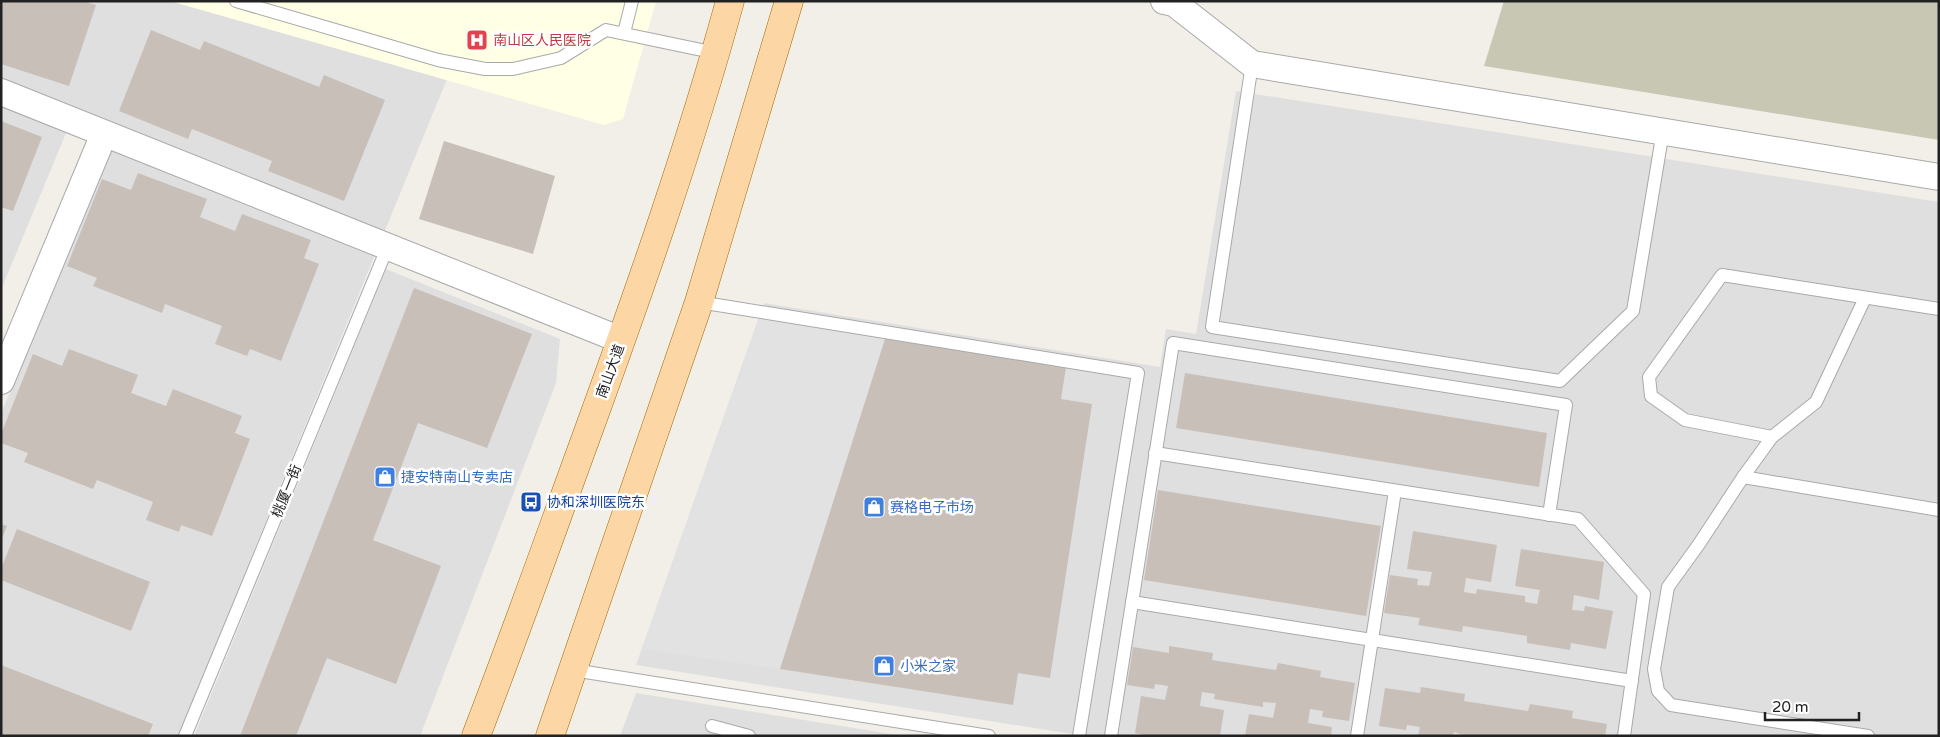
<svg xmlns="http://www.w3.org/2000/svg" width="1940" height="737" font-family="'Varela Round','Noto Sans SC',sans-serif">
<rect width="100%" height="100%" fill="#f2efe9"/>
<g fill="#e0dfdf">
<path d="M1,1H170L447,79L178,736H1V414L119,126L76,109L1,290Z"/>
<path d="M1236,91L1939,202V736H1085L636,665L764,303L1160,367L1166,329L1196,334Z"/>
<path d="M386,269L560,339L556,383L420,736H194Z"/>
<path d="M636,693L904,736H620Z"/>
</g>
<path fill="#ffffe5" d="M170,1H656L623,119L604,125Z"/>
<path fill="#c7c7b4" d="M1504,1H1939V140L1484,66Z"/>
<path fill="#e2e2e2" d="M760,318L885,339L780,669L642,649Z"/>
<g fill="#c7bfb8">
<path d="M1,1H82L96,5L69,86L1,64Z"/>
<path d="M151,30L200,50L204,41L319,87L324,75L385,100L344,201L268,171L272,161L192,129L188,139L119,111Z"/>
<path d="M1,121L42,137L13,211L1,207Z"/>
<path d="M444,141L555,176L533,254L419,219Z"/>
<path d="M138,173L207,199L200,217L235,231L242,214L311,240L304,258L319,264L281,361L250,349L247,356L215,344L222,326L165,304L162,313L93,286L97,278L67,266L102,179L131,190Z"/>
<path d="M414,288L532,334L487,448L418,423L373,540L441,566L396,684L327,658L296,736H240Z"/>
<path d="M885,339L1066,367L1061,399L1092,404L1050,678L1018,673L1013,705L780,669Z"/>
<path d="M69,349L138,375L131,393L166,406L173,389L242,416L235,433L250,439L212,536L181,525L179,532L146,520L153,502L97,480L93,489L24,462L28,453L1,443V434L33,354L62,366Z"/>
<path d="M1185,373L1547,433L1539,487L1176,428Z"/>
<path d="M1158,490L1381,526L1366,616L1144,580Z"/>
<path d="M1,524L7,526L1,541Z"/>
<path d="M17,529L150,582L131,631L1,580V569Z"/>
<path d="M1413,531L1497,545L1491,582L1466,578L1464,592L1476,594L1477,589L1525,596V602L1537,604L1540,590L1515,586L1521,549L1604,562L1599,600L1574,595L1572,610L1584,611L1585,606L1613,611L1606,649L1571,643L1570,650L1527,643V636L1463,626L1462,632L1418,625L1420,618L1384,613L1390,575L1418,579L1417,585L1429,586L1432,572L1407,569Z"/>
<path d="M1169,646L1213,653L1212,660L1276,670L1278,663L1321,671L1320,677L1355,683L1349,721L1322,717L1323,711L1310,709L1308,723L1332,727L1331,736H1245L1249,714L1273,718L1276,703L1263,702V707L1214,699L1215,694L1202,692L1200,706L1224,710L1220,736H1150L1135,733L1141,696L1165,700L1168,686L1155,684L1154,689L1127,685L1133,647L1169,653Z"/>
<path d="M1,665L153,724L148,736H1Z"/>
<path d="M1421,687L1465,694L1464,701L1528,711L1530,704L1573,711L1572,718L1607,724L1605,736H1466L1454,732L1453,736H1418L1420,727L1407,725L1406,730L1379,726L1385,688L1420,693Z"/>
</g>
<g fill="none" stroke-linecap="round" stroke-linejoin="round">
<g stroke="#a9a9a9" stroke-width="14">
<g id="lane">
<path d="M236,1L438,60L485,69H513L561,58L606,30L716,53"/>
<path d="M624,33L632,1"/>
<path d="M1252,64L1212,327L1560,381L1633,311L1663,131"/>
<path d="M1865,298L1816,402L1772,437L1743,477L1699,544L1668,587L1654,669L1658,691L1671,705L1868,736"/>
<path d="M699,302L1138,373L1079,736"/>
<path d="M1772,437L1685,420L1651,396L1649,377L1722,275L1939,309"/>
<path d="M1155,453L1578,519L1644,594L1624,736"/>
<path d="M1743,477L1939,510"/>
<path d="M1132,602L1632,681"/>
<path d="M573,670L989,736"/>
<path d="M712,726L749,736"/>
<path d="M185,736L388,246"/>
<path d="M1111,736L1173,343L1566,405L1549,515"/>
<path d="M1357,736L1395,491"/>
</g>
</g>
<g stroke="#a9a9a9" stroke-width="28">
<g id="street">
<path d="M1164,1L1174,3L1252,64L1939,177"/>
<path d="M1,92L621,340"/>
<path d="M1,381L104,134"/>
</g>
</g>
<g stroke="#a06b00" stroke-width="29">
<g id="primary">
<path d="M476,736C515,635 551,533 588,432C640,289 690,147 730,1"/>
<path d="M550,736L699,302L789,1"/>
</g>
</g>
<use href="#lane" stroke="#fff" stroke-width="12"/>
<use href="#street" stroke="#fff" stroke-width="26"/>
<use href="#primary" stroke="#fcd6a4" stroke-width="28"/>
</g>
<defs>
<g id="hospital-square" transform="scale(1.125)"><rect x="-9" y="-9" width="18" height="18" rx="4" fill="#e0444e" stroke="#fff"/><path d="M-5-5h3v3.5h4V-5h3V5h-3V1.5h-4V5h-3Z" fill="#fff"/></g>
<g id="shop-square" transform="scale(1.125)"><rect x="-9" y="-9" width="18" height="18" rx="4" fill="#3f7fe0" stroke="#fff"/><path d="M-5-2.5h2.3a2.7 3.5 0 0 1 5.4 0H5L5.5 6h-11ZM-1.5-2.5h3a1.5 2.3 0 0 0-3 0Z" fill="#fff"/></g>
<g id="bus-square" transform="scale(1.125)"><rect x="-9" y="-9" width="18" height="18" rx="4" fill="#1a4fb4" stroke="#fff"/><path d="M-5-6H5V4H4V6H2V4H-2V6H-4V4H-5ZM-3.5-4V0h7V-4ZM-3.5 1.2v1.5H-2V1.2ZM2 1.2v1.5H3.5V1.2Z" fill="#fff"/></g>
</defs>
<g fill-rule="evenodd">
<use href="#hospital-square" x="477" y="40"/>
<use href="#shop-square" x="385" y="477"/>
<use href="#bus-square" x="531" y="502"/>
<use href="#shop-square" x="874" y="507"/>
<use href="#shop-square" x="884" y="666"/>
</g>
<g text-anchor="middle" stroke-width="5" stroke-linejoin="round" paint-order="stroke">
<g font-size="14" fill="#be3a42" stroke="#fff" text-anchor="start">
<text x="493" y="45">南山区人民医院</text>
</g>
<g font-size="14" fill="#222" stroke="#fff">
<text transform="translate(610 371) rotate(-70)" y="5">南山大道</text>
<text transform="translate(286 491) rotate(-68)" y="5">桃厦一街</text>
</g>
<g font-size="14" fill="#366cbe" stroke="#fff" text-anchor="start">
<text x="401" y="482">捷安特南山专卖店</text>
<text x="890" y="512">赛格电子市场</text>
<text x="900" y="671">小米之家</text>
</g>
<g font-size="14" fill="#164399" stroke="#fff" text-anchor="start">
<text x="547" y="507">协和深圳医院东</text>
</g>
</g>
<rect width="1940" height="737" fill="none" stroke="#222222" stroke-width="5"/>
<path d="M1765 712v8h94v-8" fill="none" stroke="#222222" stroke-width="2.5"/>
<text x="1772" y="712" font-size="15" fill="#222222" stroke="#ffffff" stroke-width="4" paint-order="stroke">20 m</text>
</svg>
